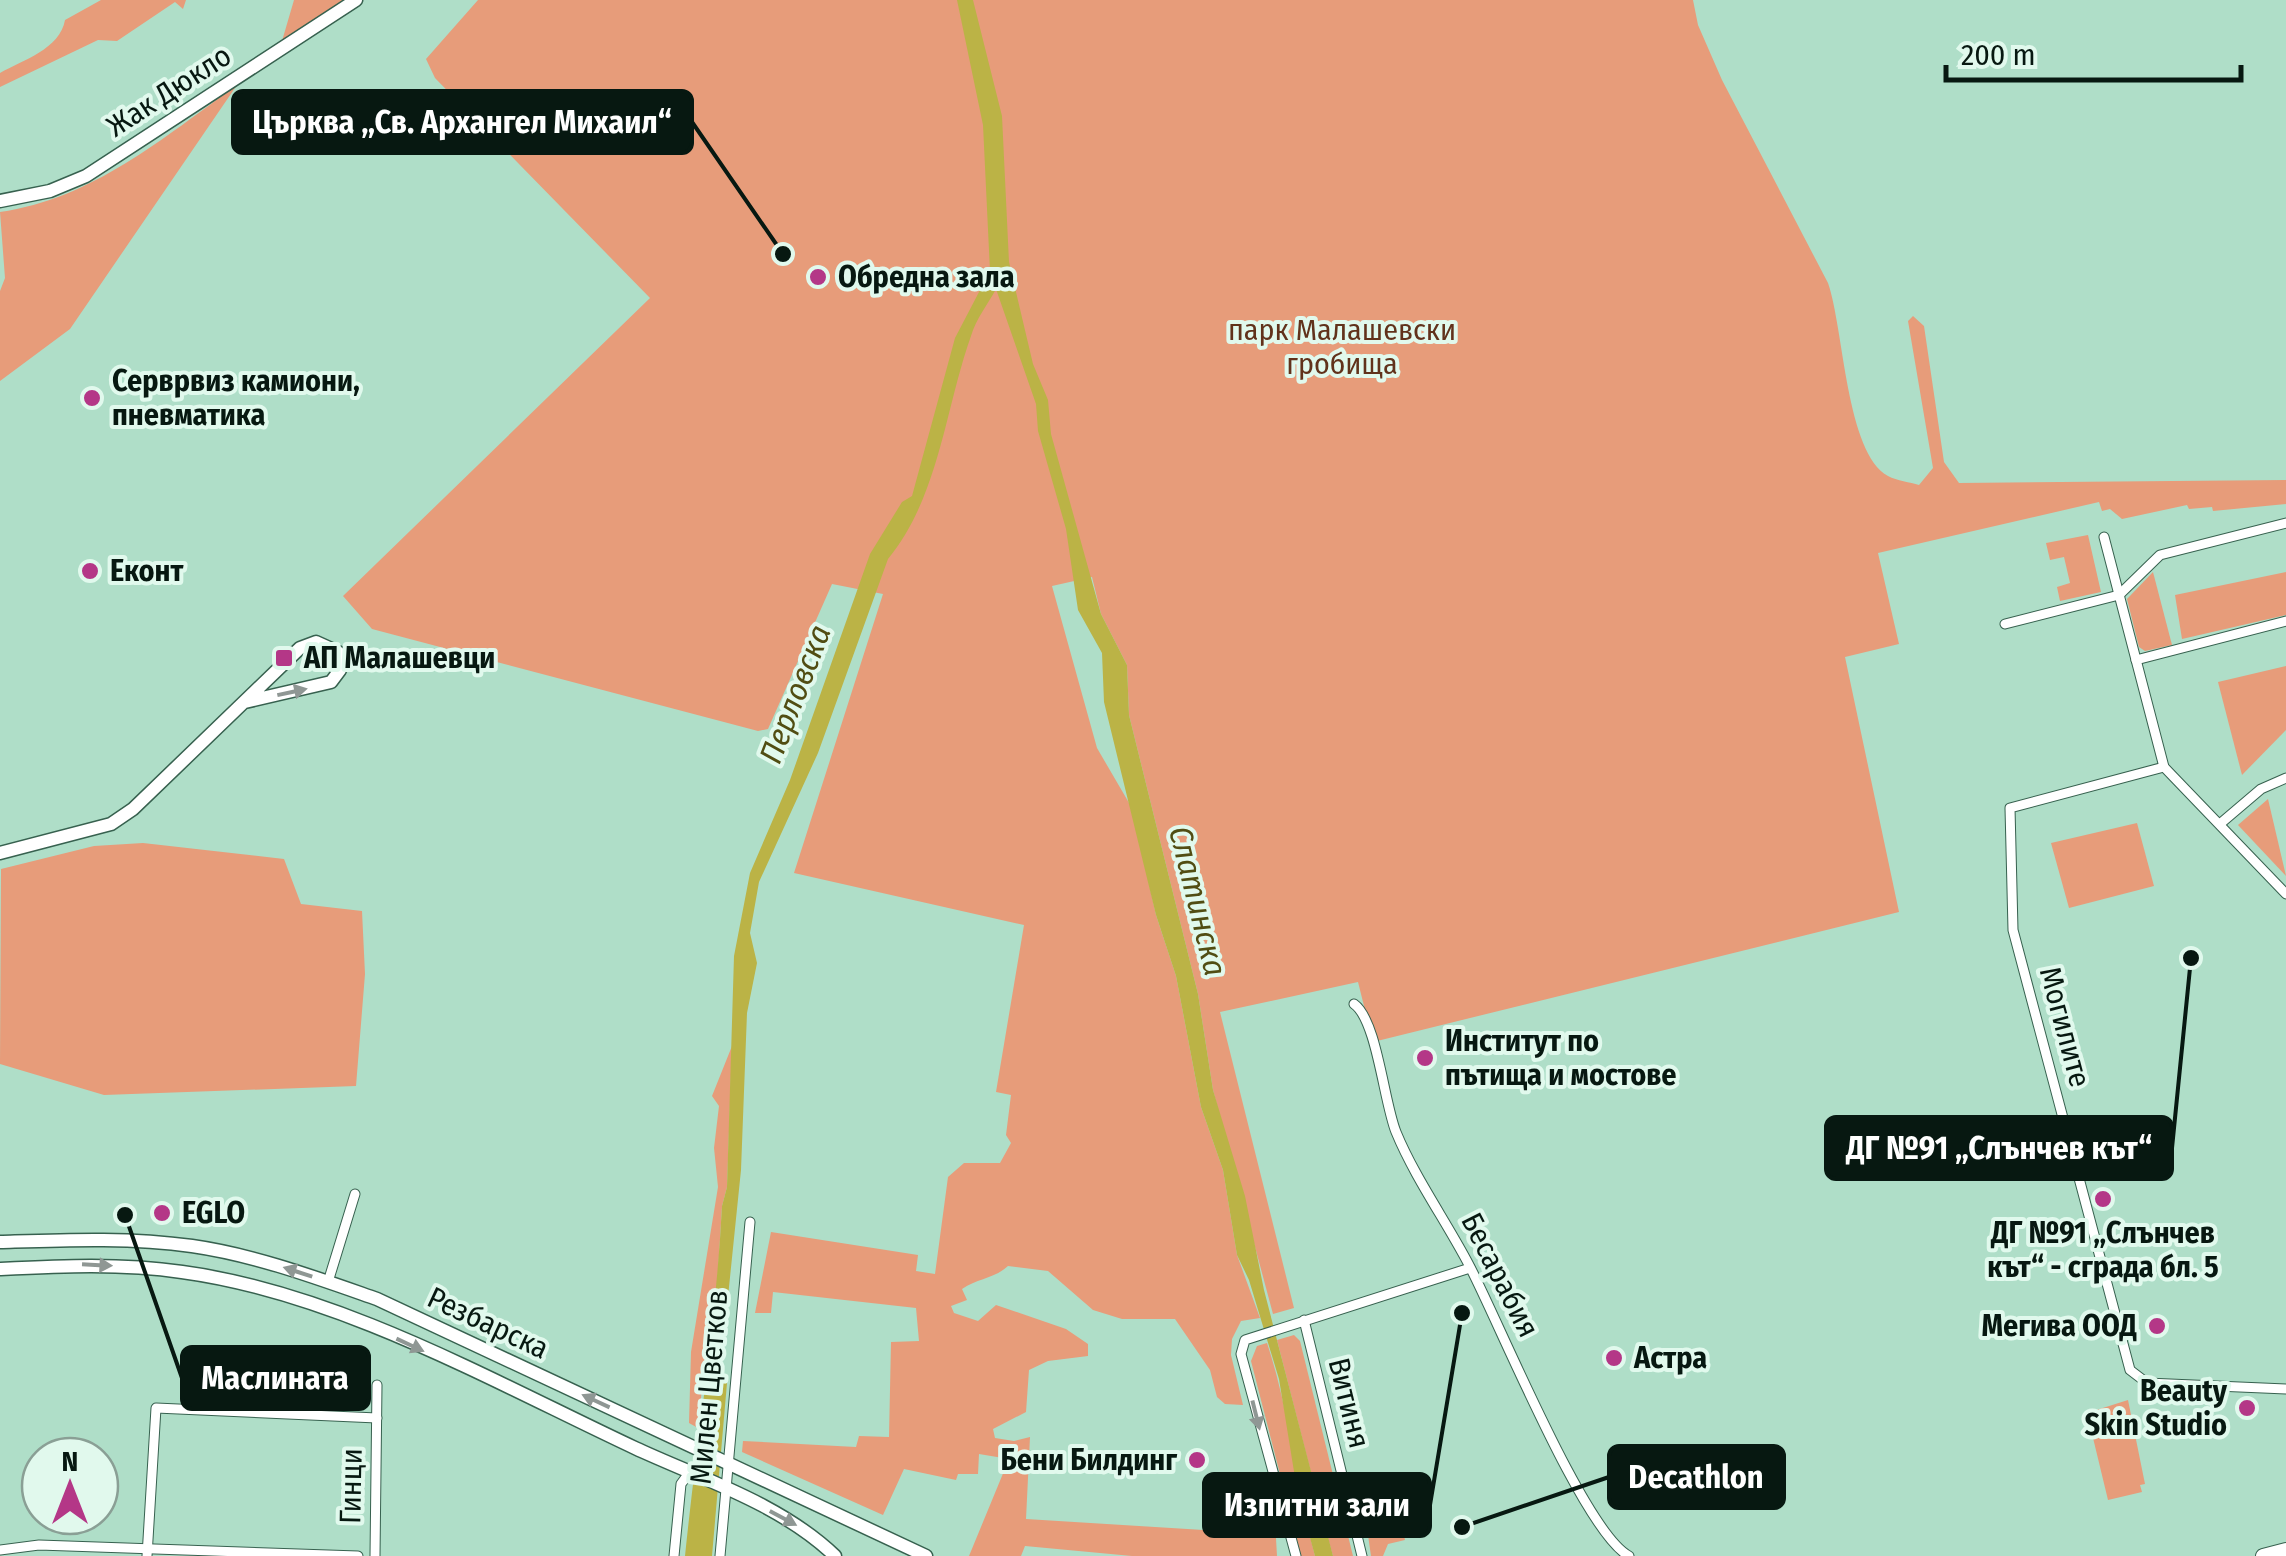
<svg xmlns="http://www.w3.org/2000/svg" width="2286" height="1556" font-family="'Fira Sans Condensed',sans-serif">
<rect width="100%" height="100%" fill="#afdec8"/>
<g fill="#e79c7a">
<path d="M101,0H186L183,9L175,2L117,41L98,40L0,87V73C23,60 60,49 65,20Z"/>
<path d="M294,0H344L282,41Z"/>
<path d="M478,0H1693L1698,25L1722,80L1828,283C1844,329 1846,453 1888,476C1897,481 1910,482 1919,485L1933,468L1908,321L1913,316L1924,326L1944,462L1959,483L2286,480V504L2213,511L2212,507L2189,509L2187,505L2122,519L2110,509L2102,511L2099,502L1878,553L1899,644L1845,657L1899,912L1373,1042L1358,982L1220,1012L1294,1308L1273,1314L1213,1090L1198,994L1129,715L1127,665L1101,614L1092,577L1052,586L1097,748L1132,808L1156,915L1176,976L1201,1107L1223,1170L1237,1255L1260,1318L1241,1321L1232,1339L1231,1355L1243,1405L1225,1404L1217,1397L1210,1370L1175,1319H1122L1093,1310L1048,1271L1008,1266C994,1279 978,1278 962,1289L967,1300L951,1306L954,1313L978,1321L996,1305L1066,1329L1088,1344V1356L1048,1361L1029,1370L1026,1412L993,1429L995,1438L1014,1441L1030,1437L1026,1519L1268,1534V1520L1275,1521L1277,1556H1132L1025,1546L1021,1556H969L1009,1459L979,1454L978,1474H958L956,1480L904,1469L883,1515L742,1452L743,1441L856,1447L859,1436L889,1437L891,1342L919,1341L916,1308L773,1292L771,1313H755L771,1232L918,1255L916,1271L935,1274L948,1177L964,1163H1000L1011,1143L1006,1135L1011,1095L996,1092L1024,925L794,873L883,594L832,584L768,729L758,731L372,629L343,596L650,298L435,78L426,59Z"/>
<path d="M237,85L70,329L0,381V291L5,278L0,212C92,199 163,138 237,85Z"/>
<path d="M2088,535L2101,592L2060,601L2057,587L2070,583L2064,557L2050,560L2046,543Z"/>
<path d="M2153,572L2172,645L2145,651L2139,647L2127,599Z"/>
<path d="M2286,572V615L2182,639L2175,595Z"/>
<path d="M2286,666V730L2242,775L2218,682Z"/>
<path d="M2268,799L2286,876L2238,825Z"/>
<path d="M2137,823L2154,886L2069,908L2051,843Z"/>
<path d="M143,843L284,859L301,904L362,911L365,974L356,1086L104,1095L0,1064L1,869L94,846Z"/>
<path d="M732,1046L727,1187L722,1206L714,1338L703,1378L698,1428L689,1423L691,1352L718,1187L714,1148L719,1106L712,1096Z"/>
<path d="M1294,1335L1300,1341L1353,1556H1333L1327,1535L1277,1340Z"/>
<path d="M1267,1343C1290,1412 1296,1486 1315,1556H1301L1251,1361L1257,1346Z"/>
<path d="M2128,1400L2145,1484L2140,1485L2142,1492L2108,1500L2087,1413Z"/>
<path d="M1394,1515L1399,1516L1405,1540L1388,1544L1383,1556H1371L1366,1521Z"/>
</g>
<path fill="#bbb346" d="M957,0H973L1002,116L1009,262L1020,309L1033,364L1048,400L1051,434L1101,614L1127,665L1129,715L1198,994L1213,1090L1245,1196L1264,1290L1333,1556H1315L1297,1490L1279,1379L1249,1280L1237,1255L1223,1170L1201,1107L1176,976L1156,915L1104,702L1102,653L1078,610L1066,529L1038,431L1036,404L996,289C988,304 976,319 971,336C945,409 939,497 888,559L818,753L759,882L750,933L757,963L747,1013L741,1170L721,1365L727,1383L712,1556H685C697,1438 716,1324 722,1206L727,1187L734,956L750,873L790,780L870,554L902,502L912,496L955,338L990,271L983,125Z"/>
<g fill="none" stroke-linecap="round" stroke-linejoin="round">
<g stroke="#37614f" stroke-width="11">
<g id="street">
<path d="M2104,537L2164,767L2286,894"/>
<path d="M2005,624L2119,595L2160,555L2286,523"/>
<path d="M2136,660L2286,621"/>
<path d="M2164,767L2010,808L2013,930L2130,1370L2147,1383L2286,1389"/>
<path d="M2221,823L2261,789L2286,778"/>
<path d="M1354,1004C1377,1020 1384,1103 1396,1132C1415,1178 1446,1221 1469,1265C1499,1322 1584,1532 1629,1556"/>
<path d="M328,1282L355,1194"/>
<path d="M1304,1320L1362,1556"/>
<path d="M0,1550L39,1545L358,1556"/>
<path d="M147,1556L156,1408L377,1418"/>
<path d="M375,1556L377,1385"/>
<path d="M674,1556L681,1484L689,1473L719,1458"/>
<path d="M720,1556L750,1222"/>
<path d="M1296,1556L1241,1354L1245,1340L1470,1268"/>
</g>
</g>
<g stroke="#37614f" stroke-width="15">
<g id="secondary">
<path d="M0,201L50,191L86,176L356,0"/>
<path d="M0,853L111,824L133,809L300,648L316,642L338,652L340,670L331,682L245,702"/>
<path d="M0,1242C64,1240 128,1237 192,1246C255,1255 317,1278 377,1299L926,1556"/>
<path d="M0,1269C61,1266 121,1263 182,1272C338,1293 494,1382 635,1448C702,1479 781,1504 835,1556"/>
</g>
</g>
<g stroke="#37614f" stroke-width="16">
<path id="primary" d="M2263,1556L2286,1550"/>
</g>
<use href="#street" stroke="#fff" stroke-width="9"/>
<use href="#secondary" stroke="#fff" stroke-width="12"/>
<use href="#primary" stroke="#fff" stroke-width="14"/>
</g>
<defs><path id="oneway-solid" d="M-6-.8H1V-3.2L6.5 0L1 3.2V.8H-6Z" transform="scale(2.5)"/></defs>
<g fill="#8f9794">
<use href="#oneway-solid" transform="translate(292 692) rotate(-12)"/>
<use href="#oneway-solid" transform="translate(97 1265) rotate(3)"/>
<use href="#oneway-solid" transform="translate(298 1272) rotate(-162)"/>
<use href="#oneway-solid" transform="translate(410 1345) rotate(25)"/>
<use href="#oneway-solid" transform="translate(596 1401) rotate(-155)"/>
<use href="#oneway-solid" transform="translate(1256 1415) rotate(76)"/>
<use href="#oneway-solid" transform="translate(783 1518) rotate(28)"/>
</g>
<g fill="#b43787" stroke="#e1f9ed" stroke-width="4">
<circle cx="818" cy="277" r="10"/>
<circle cx="92" cy="398" r="10"/>
<circle cx="90" cy="571" r="10"/>
<rect x="274" y="648" width="20" height="20" rx="5"/>
<circle cx="1425" cy="1058" r="10"/>
<circle cx="2103" cy="1199" r="10"/>
<circle cx="162" cy="1213" r="10"/>
<circle cx="2157" cy="1326" r="10"/>
<circle cx="1614" cy="1358" r="10"/>
<circle cx="2247" cy="1408" r="10"/>
<circle cx="1197" cy="1460" r="10"/>
</g>
<g text-anchor="middle" stroke-width="8" stroke-linejoin="round" paint-order="stroke">
<g font-size="30" fill="#071811" stroke="#e1f9ed">
<text transform="translate(169 91) rotate(-33)" y="10">Жак Дюкло</text>
<text transform="translate(2065 1027) rotate(75)" y="10">Могилите</text>
<text transform="translate(1500 1275) rotate(63)" y="10">Бесарабия</text>
<text transform="translate(488 1323) rotate(25)" y="10">Резбарска</text>
<text transform="translate(709 1387) rotate(-85)" y="10">Милен Цветков</text>
<text transform="translate(1349 1403) rotate(76)" y="10">Витиня</text>
<text transform="translate(351 1486) rotate(-89)" y="10">Гинци</text>
</g>
<g font-size="30" font-weight="bold" fill="#071811" stroke="#e1f9ed" text-anchor="start">
<text x="838" y="287">Обредна зала</text>
<text x="112" y="391">Серврвиз камиони,<tspan x="112" dy="34">пневматика</tspan></text>
<text x="110" y="581">Еконт</text>
<text x="304" y="668">АП Малашевци</text>
<text x="1445" y="1051">Институт по<tspan x="1445" dy="34">пътища и мостове</tspan></text>
<text x="182" y="1223">EGLO</text>
<text x="2103" y="1243" text-anchor="middle">ДГ №91 „Слънчев<tspan x="2103" dy="34">кът“ - сграда бл. 5</tspan></text>
<text x="2137" y="1336" text-anchor="end">Мегива ООД</text>
<text x="1634" y="1368">Астра</text>
<text x="2227" y="1401" text-anchor="end">Beauty<tspan x="2227" dy="34">Skin Studio</tspan></text>
<text x="1177" y="1470" text-anchor="end">Бени Билдинг</text>
</g>
<g font-size="30" fill="#61321b" stroke="#e1f9ed">
<text x="1342" y="340">парк Малашевски<tspan x="1342" dy="34">гробища</tspan></text>
</g>
<g font-size="32" font-style="italic" fill="#514d13" stroke="#e1f9ed">
<text transform="translate(795 694) rotate(-69)" y="11">Перловска</text>
<text transform="translate(1198 901) rotate(76)" y="11">Слатинска</text>
</g>
</g>
<path fill="none" stroke="#071811" stroke-width="4" d="M783 254L692 122M2191 958L2172 1148M125 1215L182 1378M1462 1527L1609 1477M1462 1313L1430 1505"/>
<g fill="#071811" stroke="#e1f9ed" stroke-width="4">
<circle cx="783" cy="254" r="10"/>
<circle cx="2191" cy="958" r="10"/>
<circle cx="125" cy="1215" r="10"/>
<circle cx="1462" cy="1527" r="10"/>
<circle cx="1462" cy="1313" r="10"/>
</g>
<g fill="#071811" stroke="#071811" stroke-width="4">
<rect x="233" y="91" width="459" height="62" rx="10"/>
<rect x="1826" y="1117" width="346" height="62" rx="10"/>
<rect x="182" y="1347" width="187" height="62" rx="10"/>
<rect x="1609" y="1446" width="175" height="62" rx="10"/>
<rect x="1204" y="1474" width="226" height="62" rx="10"/>
</g>
<g font-size="32" text-anchor="middle" font-weight="bold" fill="#fff">
<text x="462" y="133">Църква „Св. Архангел Михаил“</text>
<text x="1999" y="1159">ДГ №91 „Слънчев кът“</text>
<text x="275" y="1389">Маслината</text>
<text x="1696" y="1488">Decathlon</text>
<text x="1317" y="1516">Изпитни зали</text>
</g>
<g transform="translate(70 1486)"><circle r="48" fill="#e1f9ed" stroke="#8a9f95" stroke-width="2.5"/>
<path d="M0-8L18 38L0 25L-18 38Z" fill="#b43787"/>
<text y="-15" font-size="28" font-weight="bold" text-anchor="middle" fill="#071811">N</text>
</g>
<path d="M1946 65v15h295v-15" fill="none" stroke="#071811" stroke-width="5"/>
<text x="1961" y="65" font-size="30" fill="#071811" stroke="#e1f9ed" stroke-width="8" paint-order="stroke">200 m</text>
</svg>
